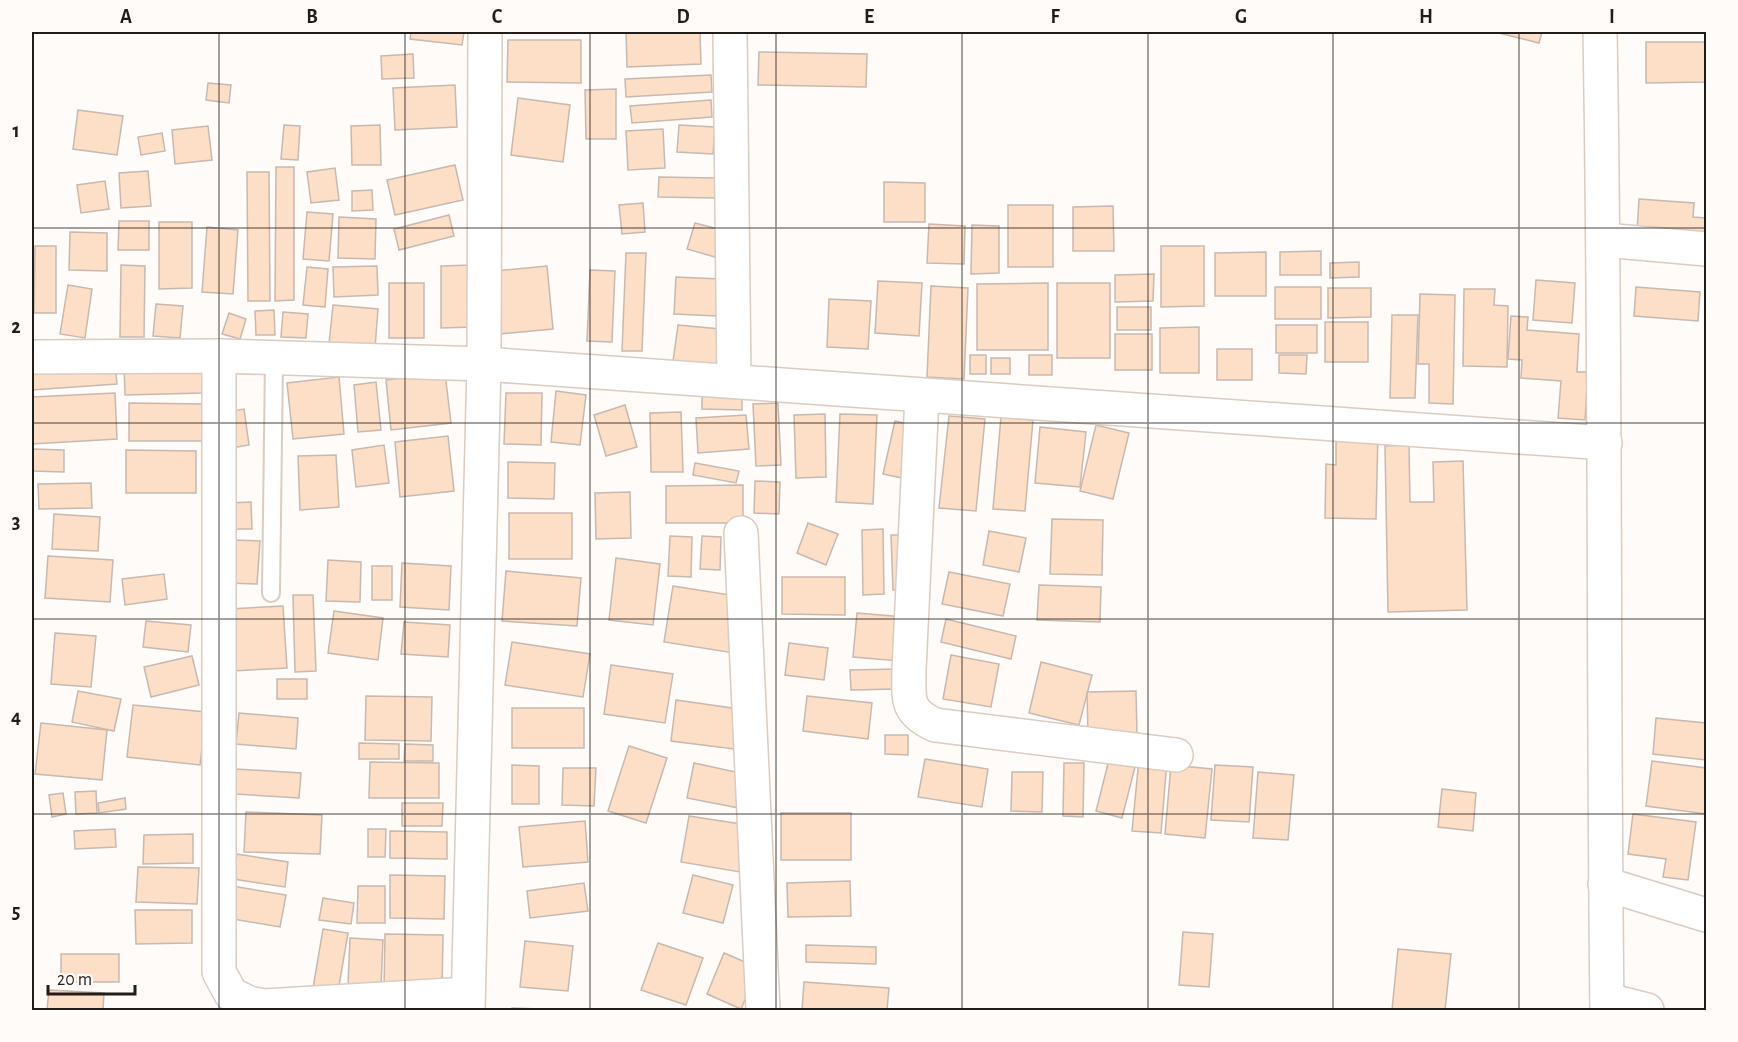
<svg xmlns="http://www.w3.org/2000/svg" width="1738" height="1042" font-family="'Alegreya Sans',sans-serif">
<rect width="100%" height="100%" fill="#fefbf9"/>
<g fill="#fddec7" stroke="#c7b9af" stroke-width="1.5">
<path d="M411,32H464L462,45L410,39Z"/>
<path d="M626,32H700L701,64L627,67Z"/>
<path d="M1495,32H1542L1539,43Z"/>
<path d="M508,40H581V83L507,82Z"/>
<path d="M1646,42H1706V82L1646,83Z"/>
<path d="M759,52L867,54L866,87L758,85Z"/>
<path d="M413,54L414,78L382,79L381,56Z"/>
<path d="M711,75L712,92L626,97L625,79Z"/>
<path d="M208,83L231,85L229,103L206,100Z"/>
<path d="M455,85L457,127L395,130L393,88Z"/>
<path d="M616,89V139H586L585,90Z"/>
<path d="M518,98L570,105L563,162L511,155Z"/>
<path d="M711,100L712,117L632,123L630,106Z"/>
<path d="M78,110L123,116L117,155L73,149Z"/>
<path d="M284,125L300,126L298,160L281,159Z"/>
<path d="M380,125L381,165H352L351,126Z"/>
<path d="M679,125L715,127L713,154L677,152Z"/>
<path d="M208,126L212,160L175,164L172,130Z"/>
<path d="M663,129L665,168L628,170L626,131Z"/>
<path d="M162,133L165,151L141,155L138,137Z"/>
<path d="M455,165L463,200L395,215L387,180Z"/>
<path d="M276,167H294V300L275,301Z"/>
<path d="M335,168L339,200L311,203L307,172Z"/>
<path d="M148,171L151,206L121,208L119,173Z"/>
<path d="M247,172H269L270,301H248Z"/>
<path d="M659,177L715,178V198L658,197Z"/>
<path d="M105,181L109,209L81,213L77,185Z"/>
<path d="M884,182L925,183V222H884Z"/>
<path d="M372,190L373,210L352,211V191Z"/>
<path d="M1639,199L1694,203L1693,217L1706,218L1704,236L1637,231Z"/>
<path d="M643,203L645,232L622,234L619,205Z"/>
<rect x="1008" y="205" width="45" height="62"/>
<path d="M1113,206L1114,251H1073V207Z"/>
<path d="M307,212L333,214L329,261L303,259Z"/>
<path d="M449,215L454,236L399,250L394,229Z"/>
<path d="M339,217L376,219L375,259L338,258Z"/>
<path d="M119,221H149V250H118Z"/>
<path d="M159,222H192V288L159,289Z"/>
<path d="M695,223L722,230L715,257L687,249Z"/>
<path d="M929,224L965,226L964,264L927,263Z"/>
<path d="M972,225L999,226V273L971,274Z"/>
<path d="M207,227L238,230L233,294L202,292Z"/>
<path d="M70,232L107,233V271L69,270Z"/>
<path d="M35,246H56V313H34Z"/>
<path d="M1161,246H1204V306L1161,307Z"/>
<path d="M1321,251V275H1280V252Z"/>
<path d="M1266,252V296H1215V253Z"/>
<path d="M626,253H646L642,351H622Z"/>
<path d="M1359,262V277L1330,278V263Z"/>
<path d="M121,265L145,266L144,337H120Z"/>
<path d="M472,265L473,327L441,328V266Z"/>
<path d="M377,266L378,295L334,297L333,267Z"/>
<path d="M547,266L553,329L499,334L494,271Z"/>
<path d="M307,267L328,269L325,307L303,305Z"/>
<path d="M590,270L615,271L612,342L587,341Z"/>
<path d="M1154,274L1153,301L1115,302V275Z"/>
<path d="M676,277L720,279L717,316L674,314Z"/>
<path d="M1536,280L1575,283L1572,323L1533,320Z"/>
<path d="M878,281L922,283L919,336L875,333Z"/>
<rect x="389" y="283" width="35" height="55"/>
<path d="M1048,283V350H977V284Z"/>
<rect x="1057" y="283" width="53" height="75"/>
<path d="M68,285L92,289L85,338L60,334Z"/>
<path d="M931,286L968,288L964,379L927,377Z"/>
<rect x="1275" y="287" width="46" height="32"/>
<path d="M1636,287L1700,292L1698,321L1634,316Z"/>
<path d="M1328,288H1371V317L1328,318Z"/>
<path d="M1464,289H1495L1494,305L1508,306L1507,367L1463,366Z"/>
<path d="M1420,294L1455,295L1453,404L1429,403V364H1418Z"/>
<path d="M829,299L871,301L868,349L827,347Z"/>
<path d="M156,304L183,306L180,338L153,336Z"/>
<path d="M333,305L378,309L375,348L329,344Z"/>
<rect x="1117" y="307" width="34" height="23"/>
<path d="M274,310L275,335H256L255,311Z"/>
<path d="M283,312L308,314L306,338L281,337Z"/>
<path d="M229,313L246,319L240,339L222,334Z"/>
<path d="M1392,315H1418L1415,398H1390Z"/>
<path d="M1511,316L1528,317L1527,330L1579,334L1577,372H1588L1585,420L1558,418L1561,381L1521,378L1522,360L1508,359Z"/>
<rect x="1325" y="322" width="43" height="40"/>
<path d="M678,325L731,330L727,367L673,361Z"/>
<rect x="1276" y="325" width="41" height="28"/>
<path d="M1199,327V373H1160V328Z"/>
<rect x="1115" y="334" width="37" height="36"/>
<rect x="1217" y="349" width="35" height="31"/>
<rect x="970" y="355" width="16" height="19"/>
<rect x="1029" y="355" width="23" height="20"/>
<path d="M1279,355H1307L1306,374L1279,373Z"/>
<rect x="991" y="358" width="19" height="16"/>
<path d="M202,362L203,393L125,395L124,363Z"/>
<path d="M115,363L117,384L32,390V370Z"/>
<path d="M445,373L451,423L391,430L386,380Z"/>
<path d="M339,377L344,434L293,439L287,383Z"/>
<path d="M376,382L381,430L358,432L354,385Z"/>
<path d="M556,391L586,395L580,445L551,442Z"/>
<path d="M115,393L117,439L32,444V397Z"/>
<path d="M506,393H542L541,445L504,444Z"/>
<path d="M702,393L742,394V410L702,409Z"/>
<path d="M129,403L206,404L205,441H129Z"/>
<path d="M778,403L781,465L756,466L753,404Z"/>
<path d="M625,405L637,447L606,456L594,415Z"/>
<path d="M244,409L249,445L232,448L226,412Z"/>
<path d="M681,412L683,472H651L650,413Z"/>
<path d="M825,414L826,477L796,478L794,415Z"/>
<path d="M840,414L877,415L873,504L836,502Z"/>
<path d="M746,415L749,449L698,453L696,418Z"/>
<path d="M949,416L985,419L976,511L939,508Z"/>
<path d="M1001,417L1033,420L1025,511L993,509Z"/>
<path d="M895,421L913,425L902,478L883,474Z"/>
<path d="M1096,425L1129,433L1113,499L1080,491Z"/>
<path d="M1040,427L1086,432L1080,487L1035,483Z"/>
<path d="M1336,432L1378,433L1376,519L1325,518L1326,464L1336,465Z"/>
<path d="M448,436L454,491L400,497L395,442Z"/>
<path d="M384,445L389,483L356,487L352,450Z"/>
<path d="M1409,445L1410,502H1434L1433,462L1463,461L1467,610L1388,612L1385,446Z"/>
<path d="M32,449L64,450V472L32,471Z"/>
<path d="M126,450L196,451V493H126Z"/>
<path d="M336,455L339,507L300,510L298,456Z"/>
<path d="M508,462L555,463L554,499L508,498Z"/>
<path d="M695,463L739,471L736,483L693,475Z"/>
<path d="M755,481L780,482L779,514L754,513Z"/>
<path d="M91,483L92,508L39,509L38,484Z"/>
<path d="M743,485V523H666V486Z"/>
<path d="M630,492L631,538L596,539L595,493Z"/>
<path d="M251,502L252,529H230L229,503Z"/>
<rect x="509" y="513" width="63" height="46"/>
<path d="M54,514L100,517L98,551L52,549Z"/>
<path d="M1052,519L1103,520L1102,575L1050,574Z"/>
<path d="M808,523L838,534L826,565L797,553Z"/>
<path d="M883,529L884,594L863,595L862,530Z"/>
<path d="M989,531L1026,538L1019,572L983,565Z"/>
<path d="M891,535H904L906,589L893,590Z"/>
<path d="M670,536L692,537L691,577L668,576Z"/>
<path d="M702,536L721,537L720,570L700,569Z"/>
<path d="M231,540L260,541L257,584L229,583Z"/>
<path d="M48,556L113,560L110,602L45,598Z"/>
<path d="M616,558L660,564L653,625L609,620Z"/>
<path d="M328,560L361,562L360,602L326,601Z"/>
<path d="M402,563L451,566L449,610L400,607Z"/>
<rect x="372" y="566" width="20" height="34"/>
<path d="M506,571L581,578L577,626L502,621Z"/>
<path d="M949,572L1010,584L1003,616L942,604Z"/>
<path d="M164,574L167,599L125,605L122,579Z"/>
<path d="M782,577H845V615L782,614Z"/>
<path d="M1039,585L1101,587L1100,622L1037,620Z"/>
<path d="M673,586L743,597L734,653L664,642Z"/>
<path d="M293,595H313L316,671L295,672Z"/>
<path d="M283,606L287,668L232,671L229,609Z"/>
<path d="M334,611L383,618L378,660L328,653Z"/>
<path d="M857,613L904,617L900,661L853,657Z"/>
<path d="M946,619L1016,636L1011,659L941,642Z"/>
<path d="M146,621L191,625L188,652L143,647Z"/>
<path d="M404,622L450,625L448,657L401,654Z"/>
<path d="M55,633L96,636L91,687L51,684Z"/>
<path d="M512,642L590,654L583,697L505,685Z"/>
<path d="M789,643L828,648L824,680L785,675Z"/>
<path d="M951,655L999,664L991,707L943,699Z"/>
<path d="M192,656L199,685L151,697L144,667Z"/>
<path d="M1041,662L1092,675L1079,725L1029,713Z"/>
<path d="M611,665L673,674L665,723L604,714Z"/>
<path d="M896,669L897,689L851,690L850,670Z"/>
<rect x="277" y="679" width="30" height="20"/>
<path d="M78,691L121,699L114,731L72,722Z"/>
<path d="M1136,691L1137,734H1088L1087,692Z"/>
<path d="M366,696L432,697L431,741L365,740Z"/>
<path d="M807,696L872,703L868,739L803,731Z"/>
<path d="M676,700L739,709L734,749L671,741Z"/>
<path d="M133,705L206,712L200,765L127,757Z"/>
<rect x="512" y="708" width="72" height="40"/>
<path d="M239,713L298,718L296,749L236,744Z"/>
<path d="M1656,718L1706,723V760L1653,754Z"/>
<path d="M41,723L107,730L102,780L35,774Z"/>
<path d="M885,735H908V755L885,754Z"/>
<path d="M359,743L399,744V759H359Z"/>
<path d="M405,744L433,745V761H404Z"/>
<path d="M629,746L667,758L646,823L608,811Z"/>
<path d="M925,759L988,769L982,807L918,797Z"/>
<path d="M1139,759L1167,761L1161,833L1132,831Z"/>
<path d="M1109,760L1135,767L1122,818L1096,811Z"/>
<path d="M1652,761L1706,768V814L1646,806Z"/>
<path d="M370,762L439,763V798H369Z"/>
<path d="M694,763L745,774L739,808L687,798Z"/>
<path d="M1064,763H1084L1083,817L1063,816Z"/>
<path d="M512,765L539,766V804H512Z"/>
<path d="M1171,765L1212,769L1205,838L1165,834Z"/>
<path d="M1215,765L1253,767L1249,822L1211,820Z"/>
<path d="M563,768H596L594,806L562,805Z"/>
<path d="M236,769L301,773L299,798L235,794Z"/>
<path d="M1012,772H1043L1042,812L1011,811Z"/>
<path d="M1258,772L1294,775L1288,840L1253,838Z"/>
<path d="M1442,789L1476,793L1473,831L1438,827Z"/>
<path d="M96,791L97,813L76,814L75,792Z"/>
<path d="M63,793L66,814L52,817L49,795Z"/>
<path d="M125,798L126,809L99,813L98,803Z"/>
<path d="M402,803H443L442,826H402Z"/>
<path d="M246,812L322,815L320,854L244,852Z"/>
<rect x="781" y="813" width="70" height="47"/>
<path d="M1633,814L1696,822L1688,880L1663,877L1666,859L1628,854Z"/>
<path d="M689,816L747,825L740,872L681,862Z"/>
<path d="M585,821L588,862L523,867L519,827Z"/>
<path d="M115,829L116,847L75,849L74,831Z"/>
<path d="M368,829H386L385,857H368Z"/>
<path d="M390,831L447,832V859L390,858Z"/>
<path d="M193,834V863L143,864L144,835Z"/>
<path d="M237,854L288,862L285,887L233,879Z"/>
<path d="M138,867L199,868L197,904L136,902Z"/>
<path d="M390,875L445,876L444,919L390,918Z"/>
<path d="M693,875L733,885L723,923L683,913Z"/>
<path d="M850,881L851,916L788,917L787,883Z"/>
<path d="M584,883L588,911L530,918L527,891Z"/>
<path d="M232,886L286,895L280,927L227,918Z"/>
<path d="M358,886H385V923H357Z"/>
<path d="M323,898L354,903L351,924L319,920Z"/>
<path d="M135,910H192V943L136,944Z"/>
<path d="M323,929L348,933L338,992L313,988Z"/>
<path d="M1183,932L1213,934L1209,987L1179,985Z"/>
<path d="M385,934L443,935L442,992L384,991Z"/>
<path d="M350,938L383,940L381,986L348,985Z"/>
<path d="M525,941L573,946L568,991L520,987Z"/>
<path d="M658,943L703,958L686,1005L641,990Z"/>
<path d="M806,945L876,947V964L806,962Z"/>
<path d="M1398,949L1451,954L1445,1010H1392Z"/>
<path d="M724,953L759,968L741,1009L707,994Z"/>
<rect x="61" y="954" width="58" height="28"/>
<path d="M804,982L889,988L887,1010H802Z"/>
<path d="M49,990L104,993L103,1010H47Z"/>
<path d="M512,1008L567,1010H511Z"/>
</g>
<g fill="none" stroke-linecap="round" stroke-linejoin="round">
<g stroke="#daccc1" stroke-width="20">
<path id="service" d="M271,593L274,359"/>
</g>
<g stroke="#daccc1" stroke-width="36">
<g id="minor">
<path d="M730,32L734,381"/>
<path d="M1600,32C1606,358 1603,684 1607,1010"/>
<path d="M1604,240L1706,249"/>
<path d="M219,356V972L231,994L249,1003L264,1006L468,994"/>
<path d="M32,357L219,356L484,364L1605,443"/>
<path d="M922,396L909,670C909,699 905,711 935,725L1176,755"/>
<path d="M741,533L763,1010"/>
<path d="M1605,884L1706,915"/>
<path d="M1607,1000L1647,1010"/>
<path d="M468,1010L484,364L485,32"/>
</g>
</g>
<use href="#service" stroke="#fff" stroke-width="16"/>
<use href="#minor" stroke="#fff" stroke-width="33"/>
</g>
<path fill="none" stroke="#231d1a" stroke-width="1.5" stroke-opacity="0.55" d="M219,32V1010M405,32V1010M590,32V1010M776,32V1010M962,32V1010M1148,32V1010M1333,32V1010M1519,32V1010M32,228H1706M32,423H1706M32,619H1706M32,814H1706"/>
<rect width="1738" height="1042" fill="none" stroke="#fefbf9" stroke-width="66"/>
<path d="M48 985v9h87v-9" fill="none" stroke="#231d1a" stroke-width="3"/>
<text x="57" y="985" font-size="18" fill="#231d1a" stroke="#fefbf9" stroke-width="4.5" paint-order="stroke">20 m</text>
<rect x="33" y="33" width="1672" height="976" fill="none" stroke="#231d1a" stroke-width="2"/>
<g font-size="20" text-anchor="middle" font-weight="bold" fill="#231d1a">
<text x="126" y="23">A</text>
<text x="312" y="23">B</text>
<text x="497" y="23">C</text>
<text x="683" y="23">D</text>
<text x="869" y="23">E</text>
<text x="1055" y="23">F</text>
<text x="1241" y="23">G</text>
<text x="1426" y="23">H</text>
<text x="1612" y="23">I</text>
<text x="16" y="137">1</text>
<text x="16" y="333">2</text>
<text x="16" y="528">3</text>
<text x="16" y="723">4</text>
<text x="16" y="918">5</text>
</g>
</svg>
